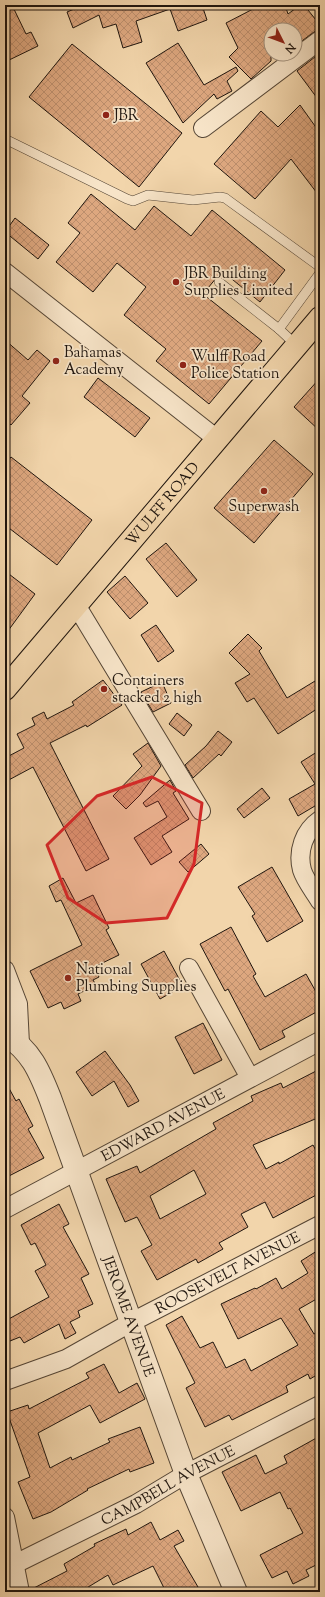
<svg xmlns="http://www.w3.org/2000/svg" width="325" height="1597" font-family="'Sorts Mill Goudy',serif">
<defs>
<pattern id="building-cross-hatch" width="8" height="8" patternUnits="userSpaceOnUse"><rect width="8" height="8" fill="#dda77f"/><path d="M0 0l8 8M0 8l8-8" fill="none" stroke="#bd8f6d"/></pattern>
</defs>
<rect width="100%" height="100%" fill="#f2d5ab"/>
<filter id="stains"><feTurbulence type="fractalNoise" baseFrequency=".005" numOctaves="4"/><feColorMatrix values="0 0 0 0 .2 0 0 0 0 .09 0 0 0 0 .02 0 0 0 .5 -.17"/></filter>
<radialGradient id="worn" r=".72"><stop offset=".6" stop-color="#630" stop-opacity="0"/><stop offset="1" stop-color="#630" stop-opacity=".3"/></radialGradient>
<g fill="url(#building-cross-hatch)" stroke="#1f150e" fill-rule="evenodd">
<path d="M5,5H12L26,34L31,32L38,46L5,62Z"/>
<path d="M84,5H202L207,20L178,31L170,9L136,21L142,42L123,48L116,24L103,28L99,15L73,28L67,12Z"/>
<path d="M251,5H285L288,14L300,5H304L320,25V30L314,32L295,46V30H271V61L251,79L229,57L238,48L226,23L253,9Z"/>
<path d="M178,43L204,85L236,67L238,71L227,81L232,91L217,99L214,94L183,123L146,63Z"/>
<path d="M72,44L182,133L139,187L29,97Z"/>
<path d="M320,53V102L297,71Z"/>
<path d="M300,105L320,133V197L291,159L255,199L214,164L261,111L278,127Z"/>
<path d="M91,194L135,230L154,206L191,236L212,210L285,270L260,302L222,271L203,294L262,341L209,404L156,361L166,349L124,315L146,287L117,263L93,292L56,262L80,233L68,223Z"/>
<path d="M15,218L49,245L38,259L5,232Z"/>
<path d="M5,340L28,360L37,350L50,361L22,396L30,403L11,425L5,419Z"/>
<path d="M98,378L150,418L135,437L84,397Z"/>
<path d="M320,378V431L294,407Z"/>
<path d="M274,440L313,474L254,543L214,508Z"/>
<path d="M11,457L92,520L57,565L5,525V464Z"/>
<path d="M166,543L197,580L177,597L146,559Z"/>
<path d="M5,571L35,594L5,635Z"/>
<path d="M125,576L148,603L130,619L107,592Z"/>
<path d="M156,625L174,651L158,662L141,635Z"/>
<path d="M248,634L262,648L259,651L287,698L320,678V707L278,734L254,698L247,702L235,683L250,674L229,653Z"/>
<path d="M103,680L122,705L87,727L86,725L50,743L109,859L86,871L33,767L5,782V758L24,748L17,734L35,725L32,718L44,712L47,719L74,705L72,702Z"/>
<path d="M162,682L171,703L153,712L141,692Z"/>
<path d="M177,713L192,725L184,736L169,724Z"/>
<path d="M218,731L232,742L221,756L219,754L193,778L185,765L206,746Z"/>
<path d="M148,743L161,766L140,795L126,809L113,796L142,766L133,754Z"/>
<path d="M320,750V803L298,816L289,799L315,784L301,762Z"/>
<path d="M170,780L176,791L173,793L189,819L162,836L172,852L151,865L134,838L167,817L158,801L146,807L143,803Z"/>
<path d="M262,788L270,798L244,818L237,809Z"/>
<path d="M201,844L209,854L188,872L179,862Z"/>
<path d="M272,867L303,921L267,942L252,916L255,914L238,887Z"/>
<path d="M63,878L76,903L93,895L109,928L106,930L119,955L94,967L99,977L93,980L96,985L78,994L81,1001L64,1009L61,1002L48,1008L30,971L82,945L61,900L56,902L49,886Z"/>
<path d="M231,927L256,974L253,976L265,997L306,974L320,999V1010L282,1031L285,1037L260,1050L228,989L225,991L200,944Z"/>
<path d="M164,951L183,986L160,999L141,964Z"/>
<path d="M203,1023L222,1060L194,1074L175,1037Z"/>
<path d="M105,1051L130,1085L139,1101L128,1107L114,1081L92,1096L76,1072Z"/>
<path d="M320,1069V1117L253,1145L266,1169L279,1162V1164L313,1145L320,1158V1193L273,1218L265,1202L241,1214L248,1227L219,1243L223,1249L198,1263L196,1259L157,1280L141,1251L152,1245L137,1217L125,1222L106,1179L137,1166L140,1173L216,1129L213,1123L253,1101L251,1096L281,1083L283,1088ZM194,1170L206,1194L160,1219L150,1196Z"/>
<path d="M5,1081L16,1101L19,1099L33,1126L28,1129L44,1158L5,1178Z"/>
<path d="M59,1204L69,1224L63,1227L89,1274L81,1278L93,1304L78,1311L80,1317L70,1322L76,1333L65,1339L59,1324L24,1343L20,1337L5,1343V1321L49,1297L35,1271L46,1265L35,1243L31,1245L21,1225Z"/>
<path d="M320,1249V1297L299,1309L314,1334L320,1331V1373L310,1379L308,1374L286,1386L288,1392L232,1420L229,1415L205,1427L186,1388L195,1383L166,1325L182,1316L200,1348L213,1342L226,1368L245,1359L251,1371L298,1345L281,1318L238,1339L221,1304L255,1288L256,1289L276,1278L282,1289L308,1273L301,1261Z"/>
<path d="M104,1364L119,1393L137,1383L145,1399L100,1423L90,1405L38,1433L50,1468L71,1457L72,1460L110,1442L108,1439L140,1427L154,1463L130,1472L129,1469L87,1489L88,1490L51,1512L33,1519L18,1482L30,1477L7,1412L28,1405L29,1409L89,1378L86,1373Z"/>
<path d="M320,1436V1563L306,1570L309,1576L293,1584L287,1571L272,1578L260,1555L303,1533L290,1508L288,1509L280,1492L241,1511L222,1472L256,1455L265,1474L287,1463L284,1456Z"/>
<path d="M151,1522L160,1540L178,1530L184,1541L174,1546L198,1587L190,1592H166L153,1566L113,1585L108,1575L80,1592H30V1590L67,1571L64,1564L95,1546L94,1544L126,1529L128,1535Z"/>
</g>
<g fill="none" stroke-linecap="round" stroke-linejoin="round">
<g stroke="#544535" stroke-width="10">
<g id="service">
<path d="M5,139L127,199L133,201L148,195L193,200L220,197L225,198L320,267"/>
<path d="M219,282L279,329L296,345"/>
<path d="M279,329L320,273"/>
</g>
</g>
<g stroke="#544535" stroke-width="20">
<g id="minor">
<path d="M203,128L320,40"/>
<path d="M5,272L217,439"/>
<path d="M76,605L201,811"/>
<path d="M320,820C304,831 297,851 302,870C305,880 314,891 320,901"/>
<path d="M189,968L250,1078"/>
<path d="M5,970L18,1004L20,1044"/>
<path id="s1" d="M5,1209L320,1041"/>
<path id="s2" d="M5,1381L66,1359L130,1323L320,1225"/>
<path d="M5,1517L20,1592"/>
<path id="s3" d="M15,1564L136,1504L186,1474L320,1405"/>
</g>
</g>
<g stroke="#544535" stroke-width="24">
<g id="tertiary">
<path id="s4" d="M5,1034C31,1051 39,1070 50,1098L186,1474L236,1592"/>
</g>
</g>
<g stroke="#1f150e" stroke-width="24">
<g id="primary">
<path id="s5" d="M5,689L320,318"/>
</g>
</g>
<use href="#service" stroke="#f7e4c8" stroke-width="9"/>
<use href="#minor" stroke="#f7e4c8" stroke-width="18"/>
<use href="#tertiary" stroke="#f7e4c8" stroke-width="22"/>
<use href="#primary" stroke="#f2d5ab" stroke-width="22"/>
</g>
<path fill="#d62828" fill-opacity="0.2" stroke="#d62828" stroke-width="3" stroke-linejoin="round" d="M152,777L202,803L194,864L167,918L106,923L68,898L47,845L97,796Z"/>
<g fill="#8f2418" stroke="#f7e4c8" stroke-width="1.5">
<circle cx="106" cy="115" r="4"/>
<circle cx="176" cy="282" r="4"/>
<circle cx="56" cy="361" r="4"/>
<circle cx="183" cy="365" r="4"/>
<circle cx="264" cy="491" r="4"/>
<circle cx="104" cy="689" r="4"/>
<circle cx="68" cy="978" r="4"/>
</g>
<g text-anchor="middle" stroke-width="3.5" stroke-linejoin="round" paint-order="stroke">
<g font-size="15" fill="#1f150e" stroke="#f7e4c8" text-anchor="start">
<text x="114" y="120">JBR</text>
<text x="184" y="278">JBR Building<tspan x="184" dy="17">Supplies Limited</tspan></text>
<text x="64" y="357">Bahamas<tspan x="64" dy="17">Academy</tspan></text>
<text x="191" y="361">Wulff Road<tspan x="191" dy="17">Police Station</tspan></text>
<text x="264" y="511" text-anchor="middle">Superwash</text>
<text x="112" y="685">Containers<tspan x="112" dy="17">stacked 2 high</tspan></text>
<text x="76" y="974">National<tspan x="76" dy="17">Plumbing Supplies</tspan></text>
</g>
<g font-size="15" fill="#1f150e" stroke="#f7e4c8">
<text dy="5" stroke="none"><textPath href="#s5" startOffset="243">WULFF ROAD</textPath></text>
<text dy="5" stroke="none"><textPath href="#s1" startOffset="179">EDWARD AVENUE</textPath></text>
<text dy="5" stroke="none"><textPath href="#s2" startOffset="248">ROOSEVELT AVENUE</textPath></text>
<text dy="5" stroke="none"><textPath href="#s4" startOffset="312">JEROME AVENUE</textPath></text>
<text dy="5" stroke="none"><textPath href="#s3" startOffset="172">CAMPBELL AVENUE</textPath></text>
</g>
</g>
<rect width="325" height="1597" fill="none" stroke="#f2d5ab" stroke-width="20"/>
<rect x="6" y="6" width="313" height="1585" fill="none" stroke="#1f150e" stroke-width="2"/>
<rect x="10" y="10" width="305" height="1577" fill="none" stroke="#1f150e"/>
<g transform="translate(283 42) rotate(132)"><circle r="19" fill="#f7e4c8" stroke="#a1917e"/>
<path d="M0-3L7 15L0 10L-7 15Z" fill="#8f2418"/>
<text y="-6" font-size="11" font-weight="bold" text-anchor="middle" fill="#1f150e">N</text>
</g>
<rect width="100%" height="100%" filter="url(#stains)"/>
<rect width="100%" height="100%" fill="url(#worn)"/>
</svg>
